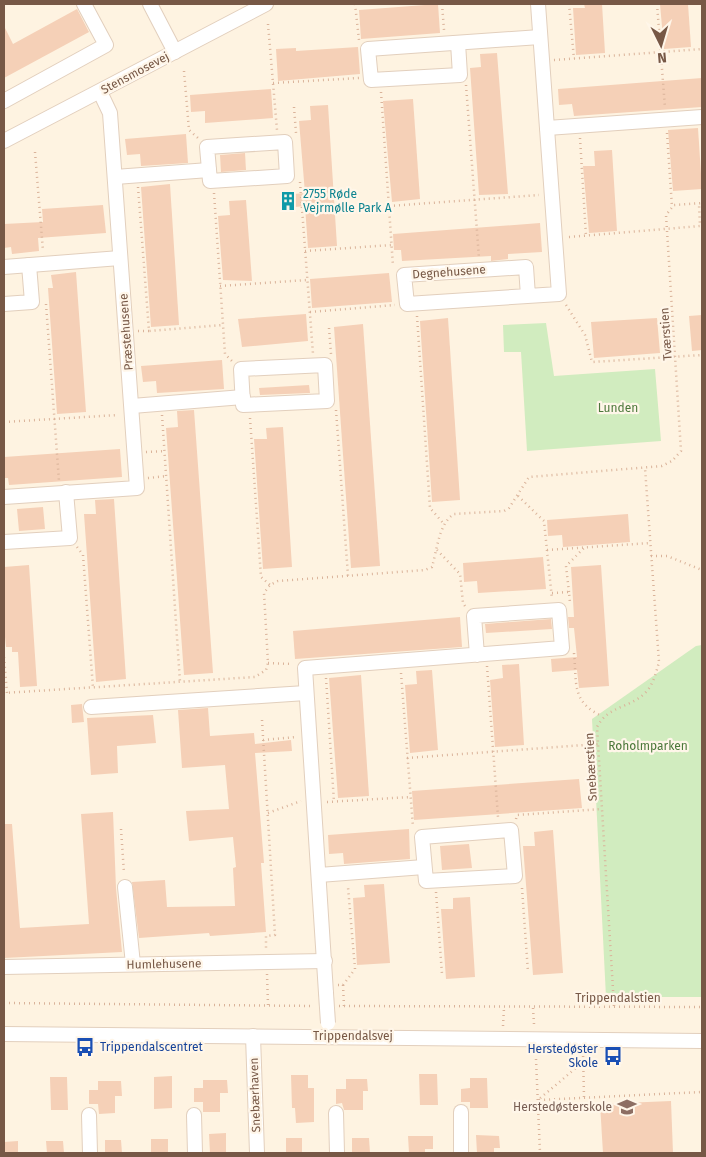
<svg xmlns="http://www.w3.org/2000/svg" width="706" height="1157" font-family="'Fira Sans',sans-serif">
<rect width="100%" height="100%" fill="#fef3e1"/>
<g fill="#d1ecbf">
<path d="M546,323L554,376L655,369L661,441L527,451L521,352H504L503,325Z"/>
<path d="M702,645V997H606L592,719L696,646Z"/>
</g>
<g fill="#f5d0b7">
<path d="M438,4L440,33L361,39L359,10Z"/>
<path d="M584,4H602L605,53L576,55L573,8H585Z"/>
<path d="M660,4H688L691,47L664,49Z"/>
<path d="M77,9L89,32L4,78V26L13,44Z"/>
<path d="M358,47L360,74L278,81L276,49L296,48V51Z"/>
<path d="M497,53L508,194L479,195L470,68L481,67L480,54Z"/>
<path d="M702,78V107L574,116L572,104L559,105L558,89Z"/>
<path d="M271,89L273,118L205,123V111L191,112L190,95Z"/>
<path d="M413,99L420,199L392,202L383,101Z"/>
<path d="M328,105L337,246L308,248L305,206L285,208L284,195L305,193L299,121L311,120L310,106Z"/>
<path d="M698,128L702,189L673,191L668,130Z"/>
<path d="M186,134L188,163L141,166L140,154L127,155L125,139Z"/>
<path d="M612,150L617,231L589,233L583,166H595L594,151Z"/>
<path d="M245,153L246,170L221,172L220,155Z"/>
<path d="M170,184L179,325L151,327L141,187Z"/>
<path d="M246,200L252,281L223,280L218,216L230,215L229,201Z"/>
<path d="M103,205L106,233L38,238L39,251L12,254L11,247L4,248V224L43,222L42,209Z"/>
<path d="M540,223L542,252L508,254V259L491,261V256L402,261L401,250H394L393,234Z"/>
<path d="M76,272L86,412L57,414L48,288H53L51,275Z"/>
<path d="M389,273L392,302L312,308L310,279Z"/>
<path d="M306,314L308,341L242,347L238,319Z"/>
<path d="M702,315V350L692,351L689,316Z"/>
<path d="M448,318L460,500L432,502L420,321Z"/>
<path d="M657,318L660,353L594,358L591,322Z"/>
<path d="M363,324L380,566L351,568L334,327Z"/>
<path d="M222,360L224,389L157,393L156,381L143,382L141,366Z"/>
<path d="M309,385L310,393L260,395L259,388Z"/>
<path d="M194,410L213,673L184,675L166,428L178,427L177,411Z"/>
<path d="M283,427L292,567L263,569L254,439H267L266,428Z"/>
<path d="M120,449L122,477L9,485L8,478H4V457Z"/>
<path d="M114,499L126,679L96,682L84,514H96L95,500Z"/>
<path d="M43,507L45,529L19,531L17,509Z"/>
<path d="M628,514L630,542L563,547L562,535L548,536L547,520Z"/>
<path d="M543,557L546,589L478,593L477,581L464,582L463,563Z"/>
<path d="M29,565L37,686L20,687L18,652H12V647H6L4,627V567Z"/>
<path d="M601,565L609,686L579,688L577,670L552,672L551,659L577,657L574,628H569L568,617H574L571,567Z"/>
<path d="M460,617L462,647L295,659L293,631Z"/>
<path d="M551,619L552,629L486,633L485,624Z"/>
<path d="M519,664L524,745L495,747L490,680L503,678L502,665Z"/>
<path d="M432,670L438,750L410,753L405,685L417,684L416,671Z"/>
<path d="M361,675L369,796L338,798L329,678Z"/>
<path d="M82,704L84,722L72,723L71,705Z"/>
<path d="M208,708L210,736L254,733L255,744L291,740L292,751L255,753L264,863H261L266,932L210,936L209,933L139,938L132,882L165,880L167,907L235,906L233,868L236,867L233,837L189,841L186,811L229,809L225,765L182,768L178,710Z"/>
<path d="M153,715L156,743L117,746L118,773L91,775L87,718Z"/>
<path d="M579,779L582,808L414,820L412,791Z"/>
<path d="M113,812L116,888L122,952L4,958V824H12L20,928L89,924L81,814Z"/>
<path d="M409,829L410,859L344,864L343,853L329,854L328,835Z"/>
<path d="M553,830L563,973L533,975L523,846H535L534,832Z"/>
<path d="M469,844L472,868L442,870L440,846Z"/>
<path d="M384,884L390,963L357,965L353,898L365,897L364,885Z"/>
<path d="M470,897L475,977L446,979L441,909H453V898Z"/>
<path d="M419,1074H437L438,1105H420Z"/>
<path d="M291,1075H308V1088H314V1122L296,1123L295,1108H292Z"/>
<path d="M172,1076V1108L154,1109V1077Z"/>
<path d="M50,1077H67L68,1110H51Z"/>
<path d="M470,1078H487L488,1108H470V1102H461V1089L470,1088Z"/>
<path d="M346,1079H367L368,1091H363V1110H344L342,1103L336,1104V1089H346Z"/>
<path d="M203,1080H227L228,1093H220V1112H203V1102H194V1088H203Z"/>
<path d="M98,1081H121L122,1096H115V1113L99,1114L98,1104H89V1090H98Z"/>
<path d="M671,1101L673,1153H603L600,1104Z"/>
<path d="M226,1133V1153H210L209,1134Z"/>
<path d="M476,1135L499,1136L500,1148H494V1153H477Z"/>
<path d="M408,1136H433V1149H425V1153H409Z"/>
<rect x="286" y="1138" width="16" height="15"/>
<path d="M352,1138H369L370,1153H352Z"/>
<rect x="151" y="1139" width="17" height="14"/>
<path d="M105,1140H121L122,1153H105Z"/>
<path d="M18,1141V1153H4V1142Z"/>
<path d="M46,1141H63L64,1153H47Z"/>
</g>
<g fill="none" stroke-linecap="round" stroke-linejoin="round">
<g stroke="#e2cfbd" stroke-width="16">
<g id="minor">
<path d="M150,4L175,52"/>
<path d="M458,43L460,75L371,80L368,49L540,37"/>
<path d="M4,101L106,45L84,4"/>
<path d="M547,128L702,117"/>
<path d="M4,141L266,4"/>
<path d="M285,142L287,176L210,181L207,147Z"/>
<path d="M115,177L209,170"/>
<path d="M4,267L120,258"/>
<path d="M528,296L526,267L404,275L407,304L559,294L538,4"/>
<path d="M4,304L32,302L29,265"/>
<path d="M325,365L327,401L243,405L241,369Z"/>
<path d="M132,406L243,397"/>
<path d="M4,497L137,488L110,113L100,92"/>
<path d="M4,542L70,538L66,492"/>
<path d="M91,707L306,693"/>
<path d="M511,830L515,876L426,881L422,837Z"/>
<path d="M319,875L424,867"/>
<path d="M125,887L133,964"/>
<path d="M4,967L325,961"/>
<path d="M326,993L305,668L562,648L559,610L474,616L477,655"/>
<path d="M4,1034L702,1041"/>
<path d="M253,1036L257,1153"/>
<path d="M461,1112V1153"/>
<path d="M336,1113L337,1153"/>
<path d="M89,1115L90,1153"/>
<path d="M194,1115L195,1153"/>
</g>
</g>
<g stroke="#dab39a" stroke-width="2.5" stroke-dasharray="1 4" stroke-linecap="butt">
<path d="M355,4L359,40"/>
<path d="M442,4L444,30"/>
<path d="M569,4L574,59"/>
<path d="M657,4L665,108"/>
<path d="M268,24L277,130"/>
<path d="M554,60L702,49"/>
<path d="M184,71L189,130L198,138"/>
<path d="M273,83L359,78"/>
<path d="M466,85L479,258"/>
<path d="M381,92L393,266"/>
<path d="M294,107L296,133"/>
<path d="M667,133L672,207"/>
<path d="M580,138L586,236"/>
<path d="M35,152L43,251"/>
<path d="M300,182L313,354"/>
<path d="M138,187L149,331L223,325"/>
<path d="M214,193L225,354L232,361"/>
<path d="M389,206L539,195"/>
<path d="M569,237L700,226L699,204"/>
<path d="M305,251L392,245"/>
<path d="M220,286L307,280"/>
<path d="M46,304L59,481"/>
<path d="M566,305L585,335L592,362L702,355"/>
<path d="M310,312L395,305"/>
<path d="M417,316L430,508L444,524"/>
<path d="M329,328L331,354"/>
<path d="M138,331H149"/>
<path d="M336,410L348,576"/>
<path d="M162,415L180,682"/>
<path d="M250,418L261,577L270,585"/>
<path d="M4,422L118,415"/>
<path d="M146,452L165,451"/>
<path d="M148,478L167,476"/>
<path d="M518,496L544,521L552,599"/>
<path d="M77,547L83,555L93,688"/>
<path d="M437,550L460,574L463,603L465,606"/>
<path d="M547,550L650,543"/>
<path d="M651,556H667L702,570"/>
<path d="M569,592L566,566L584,548"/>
<path d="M552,593L569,592L570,603"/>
<path d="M574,653C577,683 571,702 602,716"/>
<path d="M4,657L7,693"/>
<path d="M268,663L292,664"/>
<path d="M487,666L498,817"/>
<path d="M401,673L413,827"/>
<path d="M326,678L334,802"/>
<path d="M4,693L255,677L266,670L268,663L264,593L270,585L278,581L425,570L432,567C437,550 439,523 454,514L504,511L509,508L529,477L662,466L672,461L681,451L666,215L674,205L702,203"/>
<path d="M262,720L275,935L266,936V949"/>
<path d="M263,740L296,737"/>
<path d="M407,758L598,744"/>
<path d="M327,802L410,797"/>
<path d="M268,813L301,801"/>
<path d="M516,819L517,815L602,809"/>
<path d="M121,829L124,873"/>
<path d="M522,888L528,972"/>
<path d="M436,892L442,974"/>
<path d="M267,974L268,1005"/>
<path d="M338,985H343L355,969L348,887"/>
<path d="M343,985L344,1006"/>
<path d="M4,1003L313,1006"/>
<path d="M339,1006L702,1007"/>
<path d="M614,1006L597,727C608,706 629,708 644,694C653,686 656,673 659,662L645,468"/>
<path d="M533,1008L534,1024"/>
<path d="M503,1026L504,1008"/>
<path d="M583,1051L584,1097"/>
<path d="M536,1059L540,1153"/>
<path d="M583,1062L538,1100L702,1092"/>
</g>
<use href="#minor" stroke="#fff" stroke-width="14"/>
<g stroke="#e2cfbd" stroke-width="16" stroke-linecap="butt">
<path id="minor-bridge" d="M326,993L328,1023"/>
</g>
<use href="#minor-bridge" stroke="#fff" stroke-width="14"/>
</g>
<defs>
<g id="building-bare" transform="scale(1.5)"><path d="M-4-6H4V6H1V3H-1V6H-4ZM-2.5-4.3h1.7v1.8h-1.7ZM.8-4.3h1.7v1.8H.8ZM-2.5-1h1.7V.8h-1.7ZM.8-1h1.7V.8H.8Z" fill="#0f9aa8" stroke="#fff6e9" stroke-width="2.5" paint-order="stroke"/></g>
<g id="bus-bare" transform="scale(1.5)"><path d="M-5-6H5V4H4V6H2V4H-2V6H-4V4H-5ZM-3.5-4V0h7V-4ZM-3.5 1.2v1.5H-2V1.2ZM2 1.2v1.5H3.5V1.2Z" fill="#1a4fb4" stroke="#fff6e9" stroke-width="2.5" paint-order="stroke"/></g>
<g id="school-bare" transform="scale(1.5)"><path d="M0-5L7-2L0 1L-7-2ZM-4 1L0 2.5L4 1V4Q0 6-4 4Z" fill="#8d6e63" stroke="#fff6e9" stroke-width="2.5" paint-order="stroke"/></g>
</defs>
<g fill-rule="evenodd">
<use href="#building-bare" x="288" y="201"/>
<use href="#bus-bare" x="85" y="1047"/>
<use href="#bus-bare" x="613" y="1056"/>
<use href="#school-bare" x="627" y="1107"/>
</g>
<g text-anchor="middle" stroke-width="4.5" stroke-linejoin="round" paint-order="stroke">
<g font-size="12" fill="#775846" stroke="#fff6e9">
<text transform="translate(135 73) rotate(-28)" y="4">Stensmosevej</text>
<text transform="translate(449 272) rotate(-4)" y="4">Degnehusene</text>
<text transform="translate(126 332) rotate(-94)" y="4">Præstehusene</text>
<text transform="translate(666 334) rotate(-94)" y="4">Tværstien</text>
<text transform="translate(591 767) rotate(-93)" y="4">Snebærstien</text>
<text transform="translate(164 964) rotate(-1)" y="4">Humlehusene</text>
<text x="618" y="1002">Trippendalstien</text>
<text x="353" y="1040">Trippendalsvej</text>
<text transform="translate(255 1095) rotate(-92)" y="4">Snebærhaven</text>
</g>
<g font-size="12" fill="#0d838f" stroke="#fff6e9" text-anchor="start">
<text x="303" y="198">2755 Røde<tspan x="303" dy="14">Vejrmølle Park A</tspan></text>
</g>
<g font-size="12" fill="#4c783b" stroke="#fff6e9">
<text x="618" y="412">Lunden</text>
<text x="648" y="750">Roholmparken</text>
</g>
<g font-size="12" fill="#164399" stroke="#fff6e9" text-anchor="start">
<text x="100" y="1051">Trippendalscentret</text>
<text x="598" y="1053" text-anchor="end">Herstedøster<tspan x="598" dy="14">Skole</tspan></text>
</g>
<g font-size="12" fill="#785e54" stroke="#fff6e9" text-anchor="end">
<text x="612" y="1111">Herstedøsterskole</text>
</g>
</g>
<rect width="706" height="1157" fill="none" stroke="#775846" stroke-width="10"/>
<g transform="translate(661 45) rotate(175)" stroke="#fff6e9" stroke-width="4" paint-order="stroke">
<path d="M0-4L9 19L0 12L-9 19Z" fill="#775846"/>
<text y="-8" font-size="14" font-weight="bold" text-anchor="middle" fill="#775846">N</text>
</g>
</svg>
